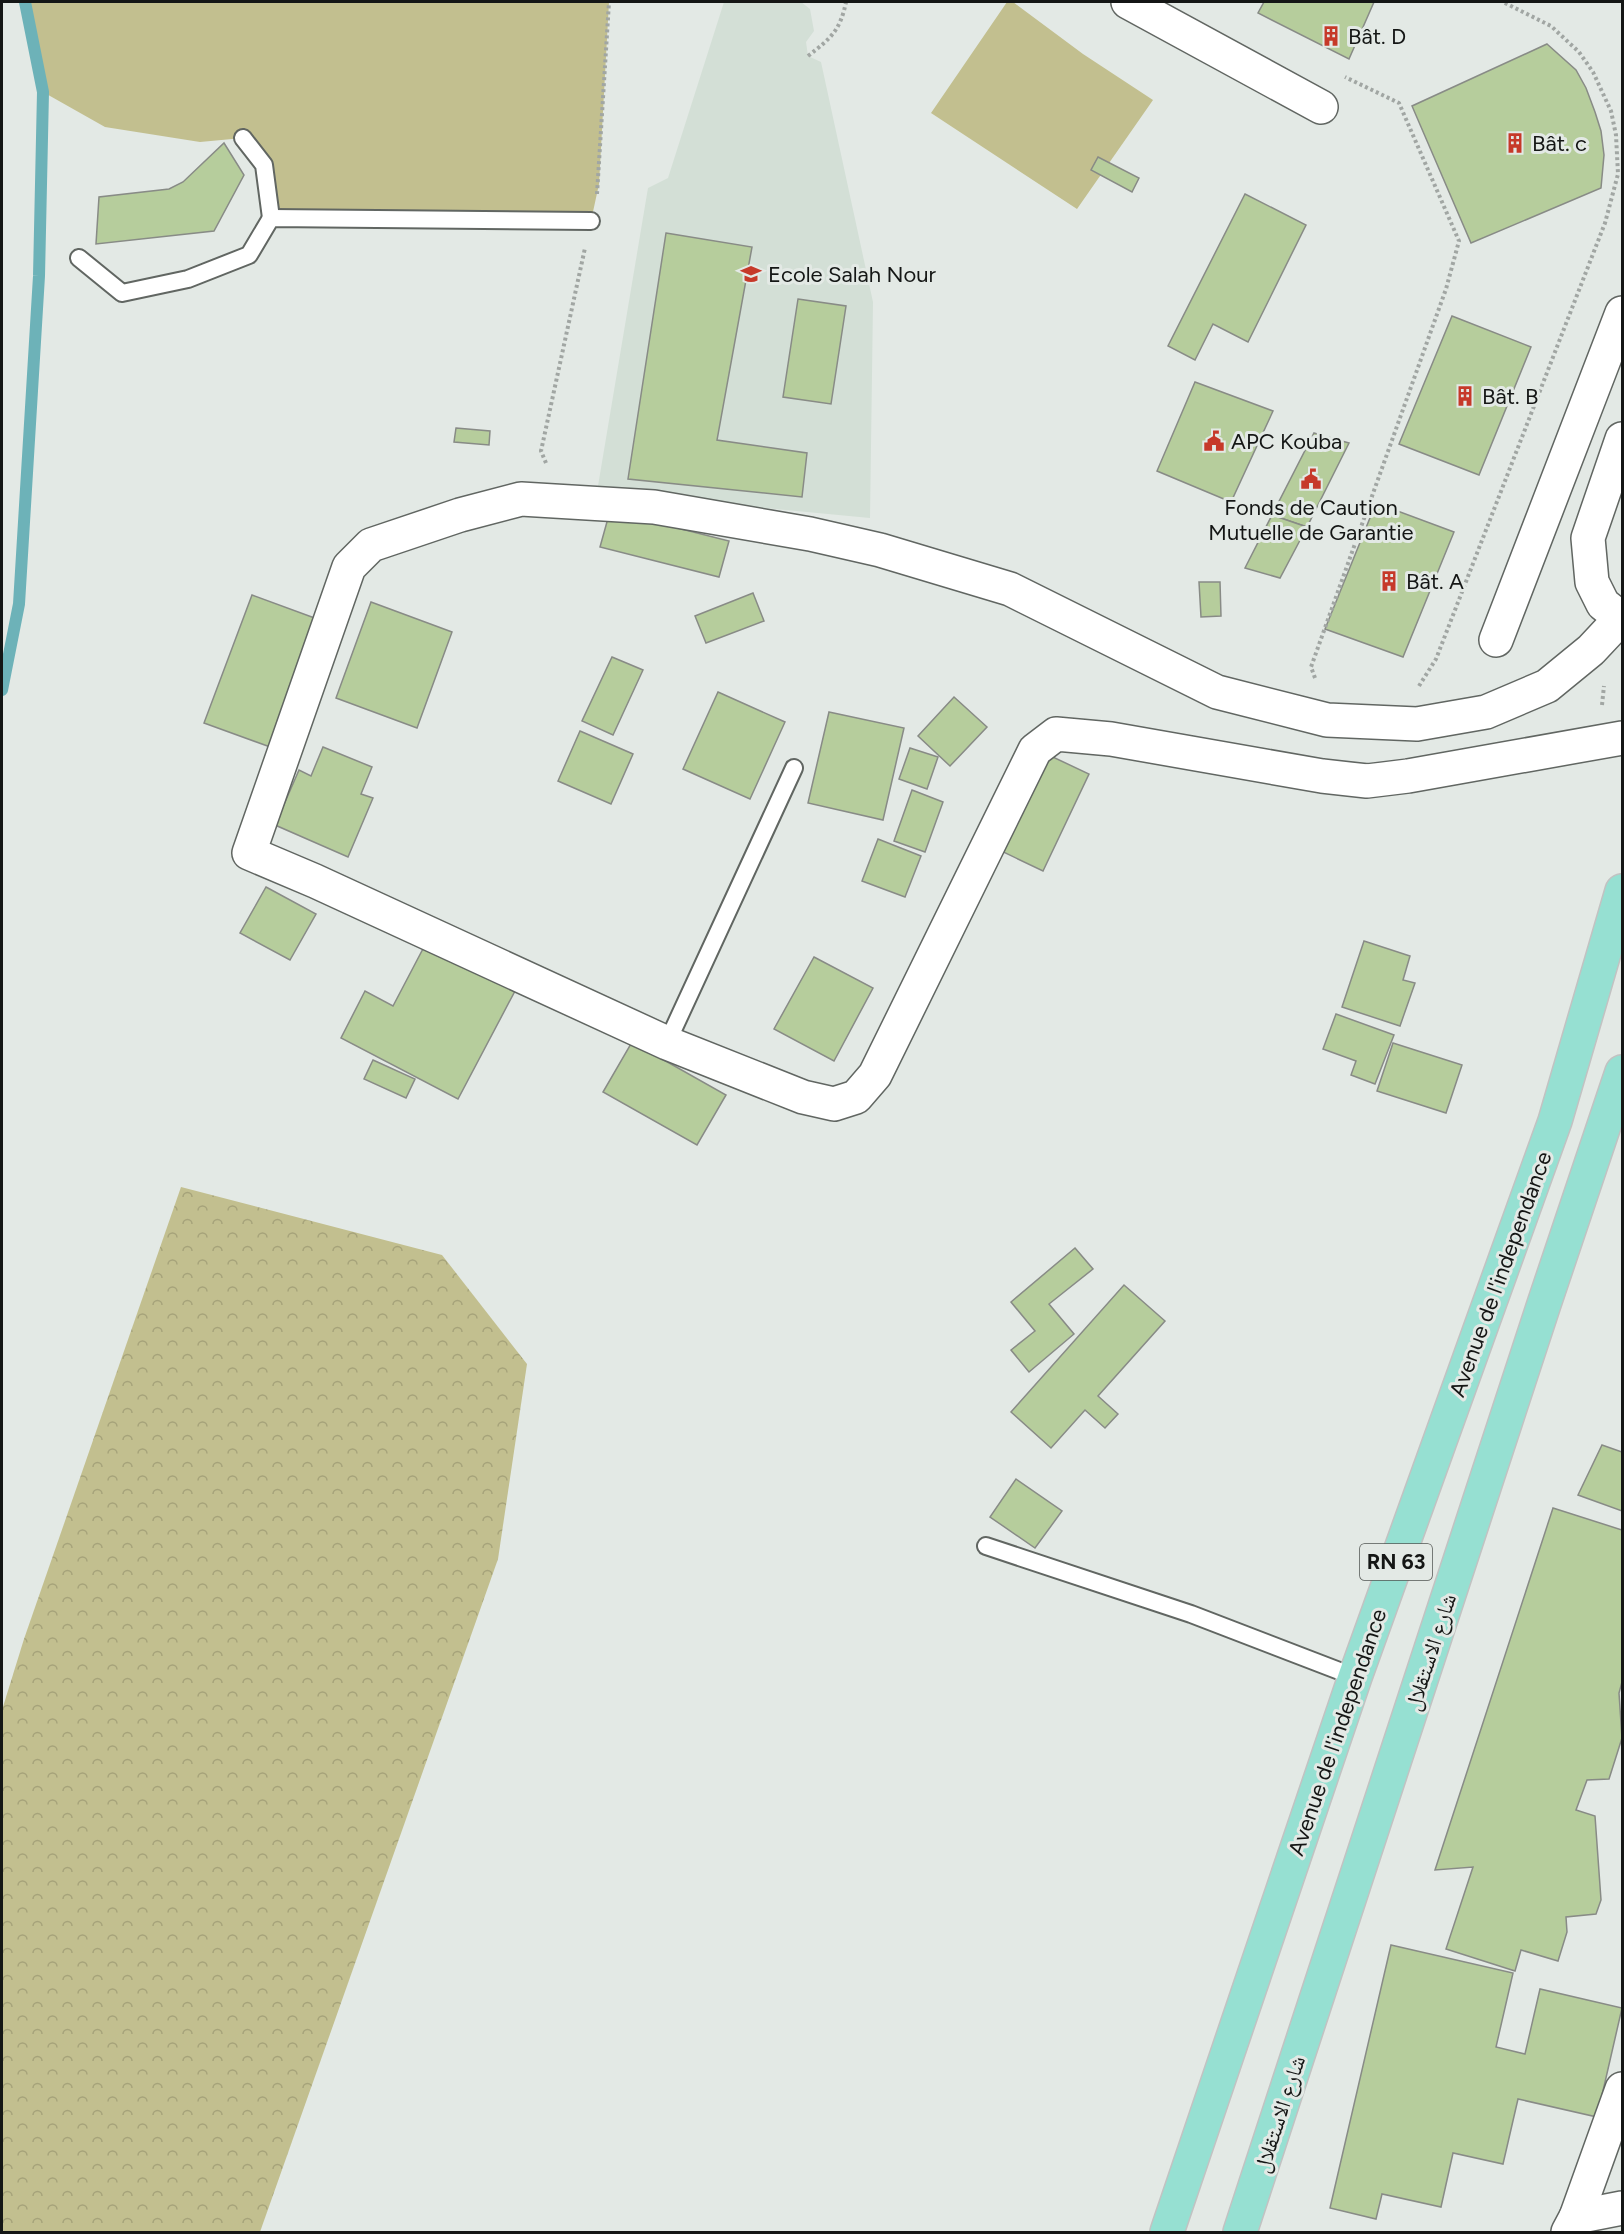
<svg xmlns="http://www.w3.org/2000/svg" width="1624" height="2234" font-family="Figtree,'Noto Naskh Arabic',sans-serif">
<defs>
<pattern id="forest-crowns" width="20" height="18" patternUnits="userSpaceOnUse" patternTransform="scale(1.5)"><rect width="20" height="18" fill="#c2bf8f"/><path d="M2 6a3 3 0 1 1 6 0M12 15a3 3 0 1 1 6 0" fill="none" stroke="#a6a37a"/></pattern>
</defs>
<rect width="100%" height="100%" fill="#e3e9e5"/>
<path fill="#d3dfd6" d="M724,2H801L810,9L814,31L806,42L808,56L821,62L873,302L870,518L597,492L648,188L668,178Z"/>
<g fill="#c2bf8f">
<path d="M25,2H609L599,184L591,221L271,218L264,165L243,138L200,142L105,127L43,92Z"/>
<path d="M1007,2H1013L1083,54L1153,100L1077,209L931,113Z"/>
</g>
<path fill="url(#forest-crowns)" d="M181,1187L442,1255L527,1364L498,1559L260,2232H2V1710L24,1639Z"/>
<g fill="none" stroke-linecap="round" stroke-linejoin="round">
<path stroke="#6db2b8" stroke-width="12" d="M2,690L19,604L39,276L43,92L25,2"/>
</g>
<g fill="#b6cd9c" stroke="#888b86" stroke-width="1.5">
<path d="M1264,2H1374L1349,59L1258,13Z"/>
<path d="M1547,44L1576,70L1586,88L1595,112L1601,131L1604,155L1601,188L1471,243L1412,106Z"/>
<path d="M224,143L244,175L214,231L96,244L99,197L169,189L183,182Z"/>
<path d="M1098,157L1139,178L1132,192L1091,170Z"/>
<path d="M1245,194L1306,225L1248,342L1213,324L1195,360L1168,346Z"/>
<path d="M666,233L752,247L717,440L807,453L802,497L628,479Z"/>
<path d="M798,299L846,306L831,404L783,397Z"/>
<path d="M1452,316L1531,347L1479,475L1399,444Z"/>
<path d="M1195,382L1273,411L1231,502L1157,471Z"/>
<path d="M456,428L490,431L489,445L454,442Z"/>
<path d="M1314,433L1349,443L1307,527L1272,515Z"/>
<path d="M1376,503L1454,532L1403,657L1325,629Z"/>
<path d="M610,511L729,541L719,577L600,547Z"/>
<path d="M1272,515L1307,527L1280,578L1245,568Z"/>
<path d="M1199,582H1220L1221,616L1201,617Z"/>
<path d="M753,593L764,621L706,643L695,616Z"/>
<path d="M252,595L320,620L273,748L204,723Z"/>
<path d="M371,602L452,632L417,728L336,698Z"/>
<path d="M612,657L643,670L613,735L582,721Z"/>
<path d="M718,692L785,722L750,799L683,769Z"/>
<path d="M954,697L987,727L950,766L918,736Z"/>
<path d="M829,712L904,728L883,820L808,803Z"/>
<path d="M580,731L633,754L611,804L558,781Z"/>
<path d="M323,747L372,767L361,794L373,798L348,857L275,825L299,770L311,776Z"/>
<path d="M910,748L938,757L927,789L899,779Z"/>
<path d="M1040,751L1089,774L1043,871L995,848Z"/>
<path d="M912,790L943,802L925,852L894,841Z"/>
<path d="M878,839L921,856L905,897L862,881Z"/>
<path d="M266,887L316,914L290,960L240,933Z"/>
<path d="M1364,941L1410,956L1403,980L1415,983L1400,1026L1342,1007Z"/>
<path d="M425,945L515,991L458,1099L341,1038L365,991L393,1006Z"/>
<path d="M814,957L873,988L834,1061L774,1029Z"/>
<path d="M1336,1014L1394,1035L1375,1084L1351,1075L1356,1061L1323,1049Z"/>
<path d="M632,1042L726,1095L697,1145L603,1092Z"/>
<path d="M1393,1043L1462,1065L1446,1113L1377,1091Z"/>
<path d="M373,1060L415,1079L406,1098L364,1079Z"/>
<path d="M1075,1248L1093,1269L1049,1304L1074,1334L1029,1372L1011,1350L1035,1331L1011,1302Z"/>
<path d="M1124,1285L1165,1321L1098,1396L1118,1414L1105,1428L1085,1410L1051,1448L1011,1412Z"/>
<path d="M1602,1445L1622,1452V1511L1578,1495Z"/>
<path d="M1016,1479L1062,1511L1035,1548L990,1517Z"/>
<path d="M1553,1508L1622,1530V1682L1619,1693L1622,1738L1609,1779L1587,1780L1576,1810L1595,1816L1601,1900L1596,1914L1566,1917L1567,1932L1558,1961L1521,1950L1515,1971L1446,1949L1473,1867L1435,1870Z"/>
<path d="M1391,1945L1513,1973L1496,2047L1525,2054L1540,1989L1622,2008L1597,2117L1518,2099L1503,2164L1453,2153L1441,2207L1382,2194L1376,2219L1330,2208Z"/>
</g>
<g fill="none" stroke-linecap="round" stroke-linejoin="round">
<g stroke="#616662" stroke-width="20">
<g id="service">
<path d="M243,138L264,165L271,218"/>
<path d="M79,258L122,293L188,279L249,255L271,218L591,221"/>
<path d="M667,1043L794,768"/>
<path d="M986,1546L1191,1614L1355,1677"/>
</g>
</g>
<g stroke="#616662" stroke-width="36">
<g id="minor">
<path d="M1128,2L1321,107"/>
<path d="M1622,439L1588,538L1592,582L1603,604L1622,619"/>
<path d="M1620,619L1591,650L1547,686L1486,712L1417,724L1327,720L1217,692L1010,589L880,550L810,534L654,507L521,499L460,515L371,545L349,567L249,853L315,881L667,1043L803,1097L834,1104L856,1097L875,1075L1035,750L1056,734L1111,739L1322,776L1367,781L1408,776L1622,738"/>
<path d="M1496,640L1622,313"/>
<path d="M1576,2217L1622,2208"/>
<path d="M1568,2232L1576,2217L1622,2089"/>
</g>
</g>
<g stroke="#c2c2c2" stroke-width="36">
<g id="primary">
<path d="M1167,2232L1355,1677L1555,1121L1622,891"/>
<path d="M1240,2232L1544,1304L1622,1072"/>
</g>
</g>
<g stroke="#a1a6a3" stroke-width="4" stroke-dasharray="3 3" stroke-linecap="butt">
<path d="M808,56C831,38 840,31 846,2"/>
<path d="M597,194L609,2"/>
<path d="M546,463L541,451L585,248"/>
<path d="M1315,678L1311,667L1446,289L1459,241L1399,103L1345,77"/>
<path d="M1419,686L1436,659L1605,223L1618,174L1616,135L1611,111L1593,72L1579,52L1551,26L1503,2"/>
<path d="M1602,705L1604,686"/>
</g>
<use href="#service" stroke="#fff" stroke-width="16"/>
<use href="#minor" stroke="#fff" stroke-width="33"/>
<use href="#primary" stroke="#96e0d2" stroke-width="33"/>
</g>
<defs>
<g id="building-bare" transform="scale(1.62)"><path d="M-4-6H4V6H1V3H-1V6H-4ZM-2.5-4.3h1.7v1.8h-1.7ZM.8-4.3h1.7v1.8H.8ZM-2.5-1h1.7V.8h-1.7ZM.8-1h1.7V.8H.8Z" fill="#c63929" stroke="#e3e9e5" stroke-width="2.5" paint-order="stroke"/></g>
<g id="school-bare" transform="scale(1.62)"><path d="M0-5L7-2L0 1L-7-2ZM-4 1L0 2.5L4 1V4Q0 6-4 4Z" fill="#c63929" stroke="#e3e9e5" stroke-width="2.5" paint-order="stroke"/></g>
<g id="civic-bare" transform="scale(1.62)"><path d="M-.6-6.5H3V-4.5H.6V-3L4-1V1h2V6H-6V1h2V-1L-.6-3ZM-1.2 2.5V6h2.4V2.5Z" fill="#c63929" stroke="#e3e9e5" stroke-width="2.5" paint-order="stroke"/></g>
</defs>
<g fill-rule="evenodd">
<use href="#building-bare" x="1331" y="36"/>
<use href="#building-bare" x="1515" y="143"/>
<use href="#school-bare" x="751" y="274"/>
<use href="#building-bare" x="1465" y="396"/>
<use href="#civic-bare" x="1214" y="441"/>
<use href="#civic-bare" x="1311" y="479"/>
<use href="#building-bare" x="1389" y="581"/>
</g>
<g text-anchor="middle" stroke-width="6" stroke-linejoin="round" paint-order="stroke">
<rect fill="#e3e9e5" stroke="#525553" stroke-width="1.5" x="1360" y="1544" width="72" height="36" rx="4.5"/>
<g font-size="21" font-weight="bold" fill="#141615">
<text x="1396" y="1569">RN 63</text>
</g>
<g font-size="22" fill="#141615" stroke="#e3e9e5" text-anchor="start">
<text x="1348" y="44">Bât. D</text>
<text x="1532" y="151">Bât. c</text>
<text x="768" y="282">Ecole Salah Nour</text>
<text x="1482" y="404">Bât. B</text>
<text x="1231" y="449">APC Kouba</text>
<text x="1311" y="515" text-anchor="middle">Fonds de Caution<tspan x="1311" dy="25">Mutuelle de Garantie</tspan></text>
<text x="1406" y="589">Bât. A</text>
</g>
<g font-size="22" fill="#141615" stroke="#e3e9e5">
<text transform="translate(1500 1274) rotate(-70)" y="8">Avenue de l'independance</text>
<text transform="translate(1430 1652) rotate(-72)" y="8">شارع الاستقلال</text>
<text transform="translate(1337 1732) rotate(-71)" y="8">Avenue de l'independance</text>
<text transform="translate(1279 2114) rotate(-72)" y="8">شارع الاستقلال</text>
</g>
</g>
<rect width="1624" height="2234" fill="none" stroke="#141615" stroke-width="6"/>
</svg>
